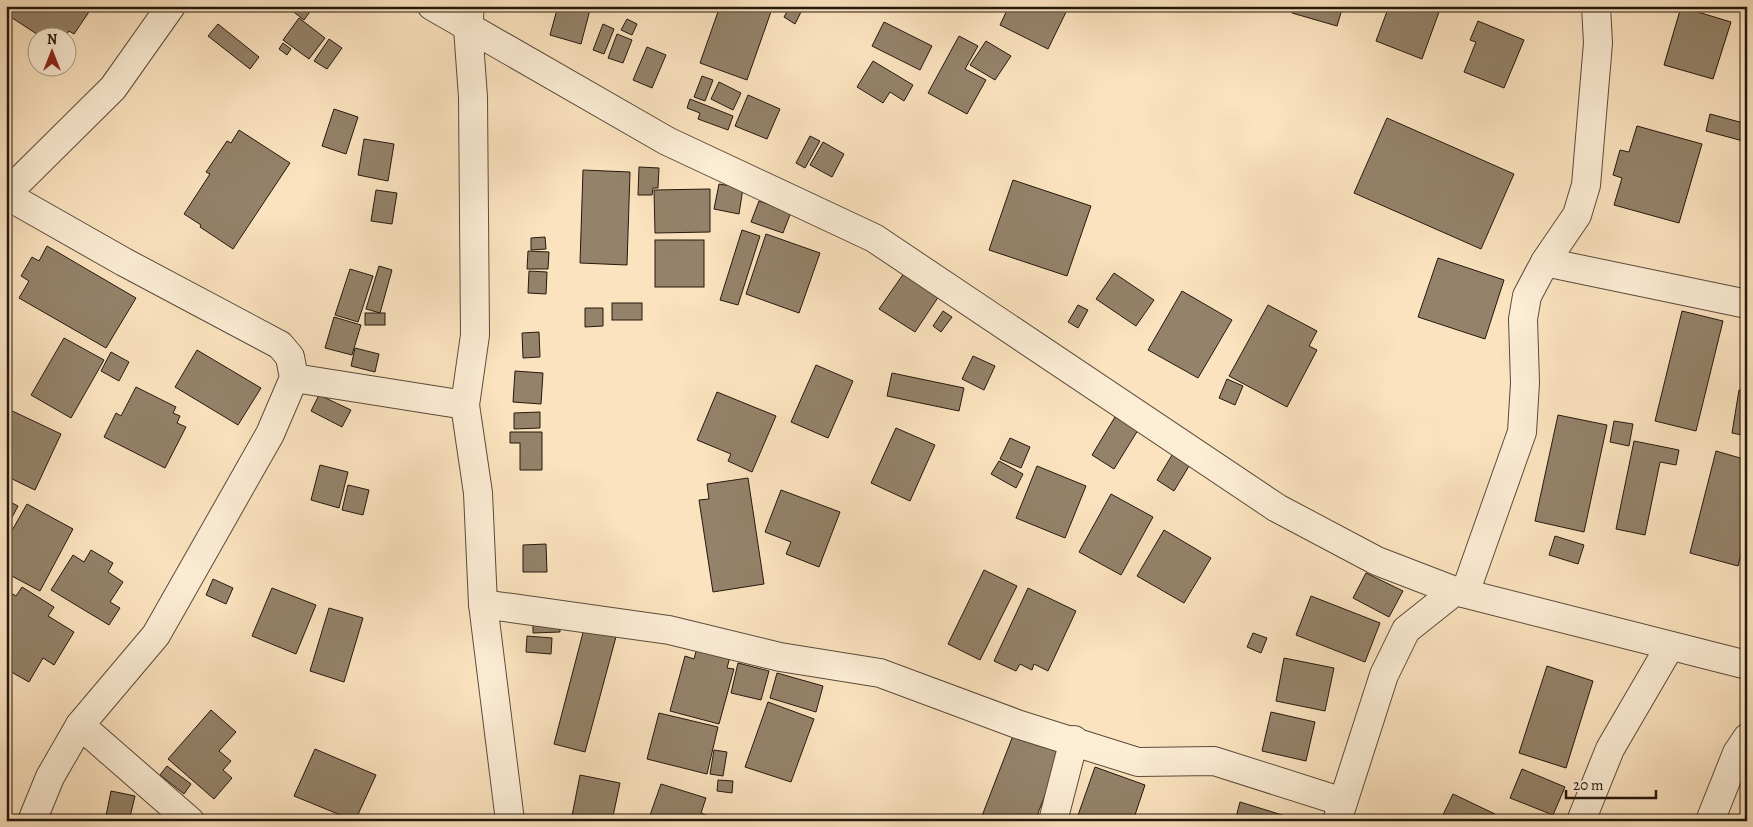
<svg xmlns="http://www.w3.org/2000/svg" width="1753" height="827" font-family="Alegreya,serif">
<rect width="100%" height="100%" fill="#fbe3bf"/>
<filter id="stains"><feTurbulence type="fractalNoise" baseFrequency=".004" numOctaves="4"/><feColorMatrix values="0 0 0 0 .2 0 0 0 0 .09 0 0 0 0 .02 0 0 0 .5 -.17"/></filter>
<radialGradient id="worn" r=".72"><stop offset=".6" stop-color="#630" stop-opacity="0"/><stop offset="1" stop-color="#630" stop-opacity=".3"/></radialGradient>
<g fill="#94826a" stroke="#25180e">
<path d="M6,6H93L74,34L69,31L64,38H43L6,14Z"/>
<path d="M286,6H314L304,20Z"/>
<path d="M558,6H591L581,44L550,35Z"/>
<path d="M720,6H773L747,80L700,63Z"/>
<path d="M790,6H804L795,24L784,17Z"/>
<path d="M1009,6H1069L1048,49L1000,25Z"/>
<path d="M1294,6H1343L1337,26L1292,13Z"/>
<path d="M1389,6H1423L1439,12L1422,59L1376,41Z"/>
<path d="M1681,7L1731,22L1713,79L1664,65Z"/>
<path d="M299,18L325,38L309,59L283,40Z"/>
<path d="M627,19L637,24L632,35L621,30Z"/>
<path d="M1478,21L1524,40L1504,88L1464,72L1476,42L1470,40Z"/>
<path d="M884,22L932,46L920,70L872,46Z"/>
<path d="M218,24L259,57L250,69L208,36Z"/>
<path d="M603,24L614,29L604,54L593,50Z"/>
<path d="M617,34L632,40L623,63L608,58Z"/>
<path d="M959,36L978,46L965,69L986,80L967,114L928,93Z"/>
<path d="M329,39L342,48L327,69L314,61Z"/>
<path d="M986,41L1011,56L995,80L970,65Z"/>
<path d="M283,43L291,49L287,55L279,49Z"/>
<path d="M647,47L666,55L652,88L633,80Z"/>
<path d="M873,61L913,85L904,101L890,92L883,103L857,87Z"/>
<path d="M702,76L713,80L705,101L694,97Z"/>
<path d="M719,82L741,93L733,110L711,99Z"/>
<path d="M748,95L780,109L767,139L735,126Z"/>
<path d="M690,99L733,116L728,130L698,119L700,113L687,108Z"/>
<path d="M334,109L358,117L346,154L322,146Z"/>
<path d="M1710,114L1747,124L1743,141L1706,131Z"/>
<path d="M1387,118L1514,174L1481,249L1354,193Z"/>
<path d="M1637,126L1702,144L1679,223L1614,205L1622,178L1613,175L1620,150L1629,152Z"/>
<path d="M239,130L290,163L233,249L200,227L201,225L184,214L210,174L206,172L227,141L231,143Z"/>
<path d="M810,136L820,141L805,168L796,163Z"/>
<path d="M364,139L394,144L388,181L358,175Z"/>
<path d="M823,142L844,154L832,177L810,165Z"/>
<path d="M639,167L659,168L658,188H653L652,195H638Z"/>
<path d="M583,170L630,172L627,265L580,263Z"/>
<path d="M1013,180L1091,206L1067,276L989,250Z"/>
<path d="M719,184L743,188L739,214L714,209Z"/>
<path d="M710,189V232L655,233L654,190Z"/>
<path d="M376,190L397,193L392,224L371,221Z"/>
<path d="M759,201L791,212L783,233L751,222Z"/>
<path d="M742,230L760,236L738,305L720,300Z"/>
<path d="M766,234L820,253L799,313L746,294Z"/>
<path d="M545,237L546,249L531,250V238Z"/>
<rect x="655" y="240" width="49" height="47"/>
<path d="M47,246L136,298L106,348L19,298L29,281L21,276L32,257L39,261Z"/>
<path d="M528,251L549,252L548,269H527Z"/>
<path d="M1438,258L1504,280L1485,339L1418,317Z"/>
<path d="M379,266L392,270L380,313L366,309Z"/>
<path d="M350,269L373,276L358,322L335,315Z"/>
<path d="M529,271L547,272L546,294L528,293Z"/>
<path d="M904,273L939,296L915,332L879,309Z"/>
<path d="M1114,273L1154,300L1136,326L1096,299Z"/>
<path d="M1182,291L1232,320L1198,378L1148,350Z"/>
<rect x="612" y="303" width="30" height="17"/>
<path d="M1078,305L1088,310L1078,328L1068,322Z"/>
<path d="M1268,305L1317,331L1309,346L1317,350L1287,407L1229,376Z"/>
<path d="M585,308H603V326L585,327Z"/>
<path d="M943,311L952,317L941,332L933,326Z"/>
<path d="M1682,311L1723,321L1696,431L1655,421Z"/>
<rect x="365" y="313" width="20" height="12"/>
<path d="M334,317L361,325L352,355L325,348Z"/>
<path d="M539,332L540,357L523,358L522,333Z"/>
<path d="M64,338L104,360L71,418L31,395Z"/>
<path d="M355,348L379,354L375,372L351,366Z"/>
<path d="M1747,349V385L1742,384Z"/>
<path d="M197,350L261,388L238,425L175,387Z"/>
<path d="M111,352L129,362L119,381L101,371Z"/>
<path d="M973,356L995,366L984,390L962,379Z"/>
<path d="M816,365L853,381L828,438L791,422Z"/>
<path d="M515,371L543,373L541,404L513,402Z"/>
<path d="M892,373L964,388L959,411L887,396Z"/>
<path d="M1227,379L1243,386L1235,405L1219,398Z"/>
<path d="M136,387L176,407L173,413L180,416L177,423L186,427L165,468L104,437L116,413L121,416Z"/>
<path d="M1739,390L1747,391V436L1732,433Z"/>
<path d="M717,392L776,416L752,472L728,461L731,454L697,440Z"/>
<path d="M319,395L351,410L342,427L311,411Z"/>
<path d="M6,408L61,434L35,490L6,476Z"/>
<path d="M540,412V428L514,429V413Z"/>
<path d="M1558,415L1607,425L1584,532L1535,521Z"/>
<path d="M1115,417L1138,430L1114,469L1092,455Z"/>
<path d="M1614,421L1633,424L1629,446L1610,442Z"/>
<path d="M896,428L935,445L910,501L871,483Z"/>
<path d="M510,432H542V470H520V443H510Z"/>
<path d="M1010,438L1030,447L1021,468L1000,459Z"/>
<path d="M1634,441L1679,450L1676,465L1660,462L1645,535L1616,529Z"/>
<path d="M1716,451L1747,460V531L1738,566L1690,553Z"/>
<path d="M1172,455L1189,466L1174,491L1157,480Z"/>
<path d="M999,461L1023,474L1016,488L991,474Z"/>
<path d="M320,465L348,472L339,508L311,500Z"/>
<path d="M1037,466L1086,486L1065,538L1016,518Z"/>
<path d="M748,478L764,584L713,592L699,500L709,499L707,484Z"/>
<path d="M348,485L369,490L363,515L342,510Z"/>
<path d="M781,490L840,512L819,567L786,554L791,542L765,532Z"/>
<path d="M1111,494L1153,517L1121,575L1079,552Z"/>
<path d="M6,500L18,506L6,529Z"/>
<path d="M27,504L73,529L40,591L6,573V541Z"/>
<path d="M1164,530L1211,558L1184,603L1137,576Z"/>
<path d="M1555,536L1584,545L1578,564L1549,555Z"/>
<path d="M546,544L547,572H523V545Z"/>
<path d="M91,550L113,563L108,572L123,582L110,602L120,608L109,625L51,590L73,555L84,562Z"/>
<path d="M984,570L1017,586L980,660L948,644Z"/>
<path d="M1366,573L1403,591L1389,617L1353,598Z"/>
<path d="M213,579L233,588L226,604L206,595Z"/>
<path d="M22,587L54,607L48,616L74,632L54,665L43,658L29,682L6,669V590L16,596Z"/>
<path d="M272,588L316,605L296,654L252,636Z"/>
<path d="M1028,588L1076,611L1048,671L1034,664L1032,670L1020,664L1016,671L994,661Z"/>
<path d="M1311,596L1380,623L1365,662L1296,635Z"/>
<path d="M329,608L363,618L344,682L310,671Z"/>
<path d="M533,620H559L560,632L533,633Z"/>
<path d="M585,625L617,633L585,752L554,744Z"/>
<path d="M1253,633L1267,638L1261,653L1247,647Z"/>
<path d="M527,636L552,638L551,654L526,652Z"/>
<path d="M698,644L731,653L727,668L734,669L719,724L670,711L685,656L694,659Z"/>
<path d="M1284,658L1334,668L1325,711L1276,701Z"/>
<path d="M738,663L769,671L761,700L731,693Z"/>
<path d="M1547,666L1593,681L1566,768L1519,753Z"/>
<path d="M777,673L823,686L816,712L770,698Z"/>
<path d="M768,702L814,719L791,782L745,767Z"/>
<path d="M211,710L236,732L219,751L231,761L223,770L232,778L214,799L168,759Z"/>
<path d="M1271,712L1315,722L1306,761L1262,751Z"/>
<path d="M659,713L718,727L707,774L647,759Z"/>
<path d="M1014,733L1062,751L1035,821H980Z"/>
<path d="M315,749L376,775L355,821L294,796Z"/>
<path d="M714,750L727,752L723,776L710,774Z"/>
<path d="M167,766L191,784L184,794L160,775Z"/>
<path d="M1095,767L1145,785L1133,821H1076Z"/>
<path d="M1522,769L1565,787L1553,815L1510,798Z"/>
<path d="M580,775L620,783L612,821H571Z"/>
<path d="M718,780L733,781L732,793L717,791Z"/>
<path d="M661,784L706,798L701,813L711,817L710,821H648Z"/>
<path d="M111,791L135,796L129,821H105Z"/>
<path d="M1453,794L1495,814L1492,821H1440Z"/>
<path d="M1240,802L1292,818L1291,821H1235Z"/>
</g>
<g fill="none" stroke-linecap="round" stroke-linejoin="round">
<g stroke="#5a4b3a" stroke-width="30">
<g id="minor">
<path d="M432,6L667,141L874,238L1277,508L1377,561L1455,591L1747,665"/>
<path d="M470,6L468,28L473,97L475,335L465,405L478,493L483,604L669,630L780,657L880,673L1017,724L1138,762L1214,761L1343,802"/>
<path d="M6,194L113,88L171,6"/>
<path d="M6,195L124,262L280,345L290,357L294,378L270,434L156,635L80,725L50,777L32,821"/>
<path d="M1545,262L1747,304"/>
<path d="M294,378L465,405"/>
<path d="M1465,593L1522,432L1525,383L1523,319L1527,296L1545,262L1577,215L1586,185L1598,43L1596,6"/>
<path d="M483,604L510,821"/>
<path d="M80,725L190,821"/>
<path d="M1053,821L1074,740"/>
<path d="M1337,821L1384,675L1406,630L1455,591"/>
<path d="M1581,821L1610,749L1670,646"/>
<path d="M1710,821L1737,753L1747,738"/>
</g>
</g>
<use href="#minor" stroke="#fcedd5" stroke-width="28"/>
</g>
<rect width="1753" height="827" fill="none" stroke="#fbe3bf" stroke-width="25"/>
<rect x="8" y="8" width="1738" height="812" fill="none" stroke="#25180e" stroke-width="2.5"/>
<rect x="12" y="12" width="1728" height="802" fill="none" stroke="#25180e"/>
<g transform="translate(52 52)"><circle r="24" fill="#fcedd5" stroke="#a69885"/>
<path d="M0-4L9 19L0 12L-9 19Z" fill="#8f2418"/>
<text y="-8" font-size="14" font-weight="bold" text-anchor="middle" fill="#25180e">N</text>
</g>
<path d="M1566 790v8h90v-8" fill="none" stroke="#25180e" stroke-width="2.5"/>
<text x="1573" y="790" font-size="15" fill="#25180e" stroke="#fcedd5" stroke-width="4" paint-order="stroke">20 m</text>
<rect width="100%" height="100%" filter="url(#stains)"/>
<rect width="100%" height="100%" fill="url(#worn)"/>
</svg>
